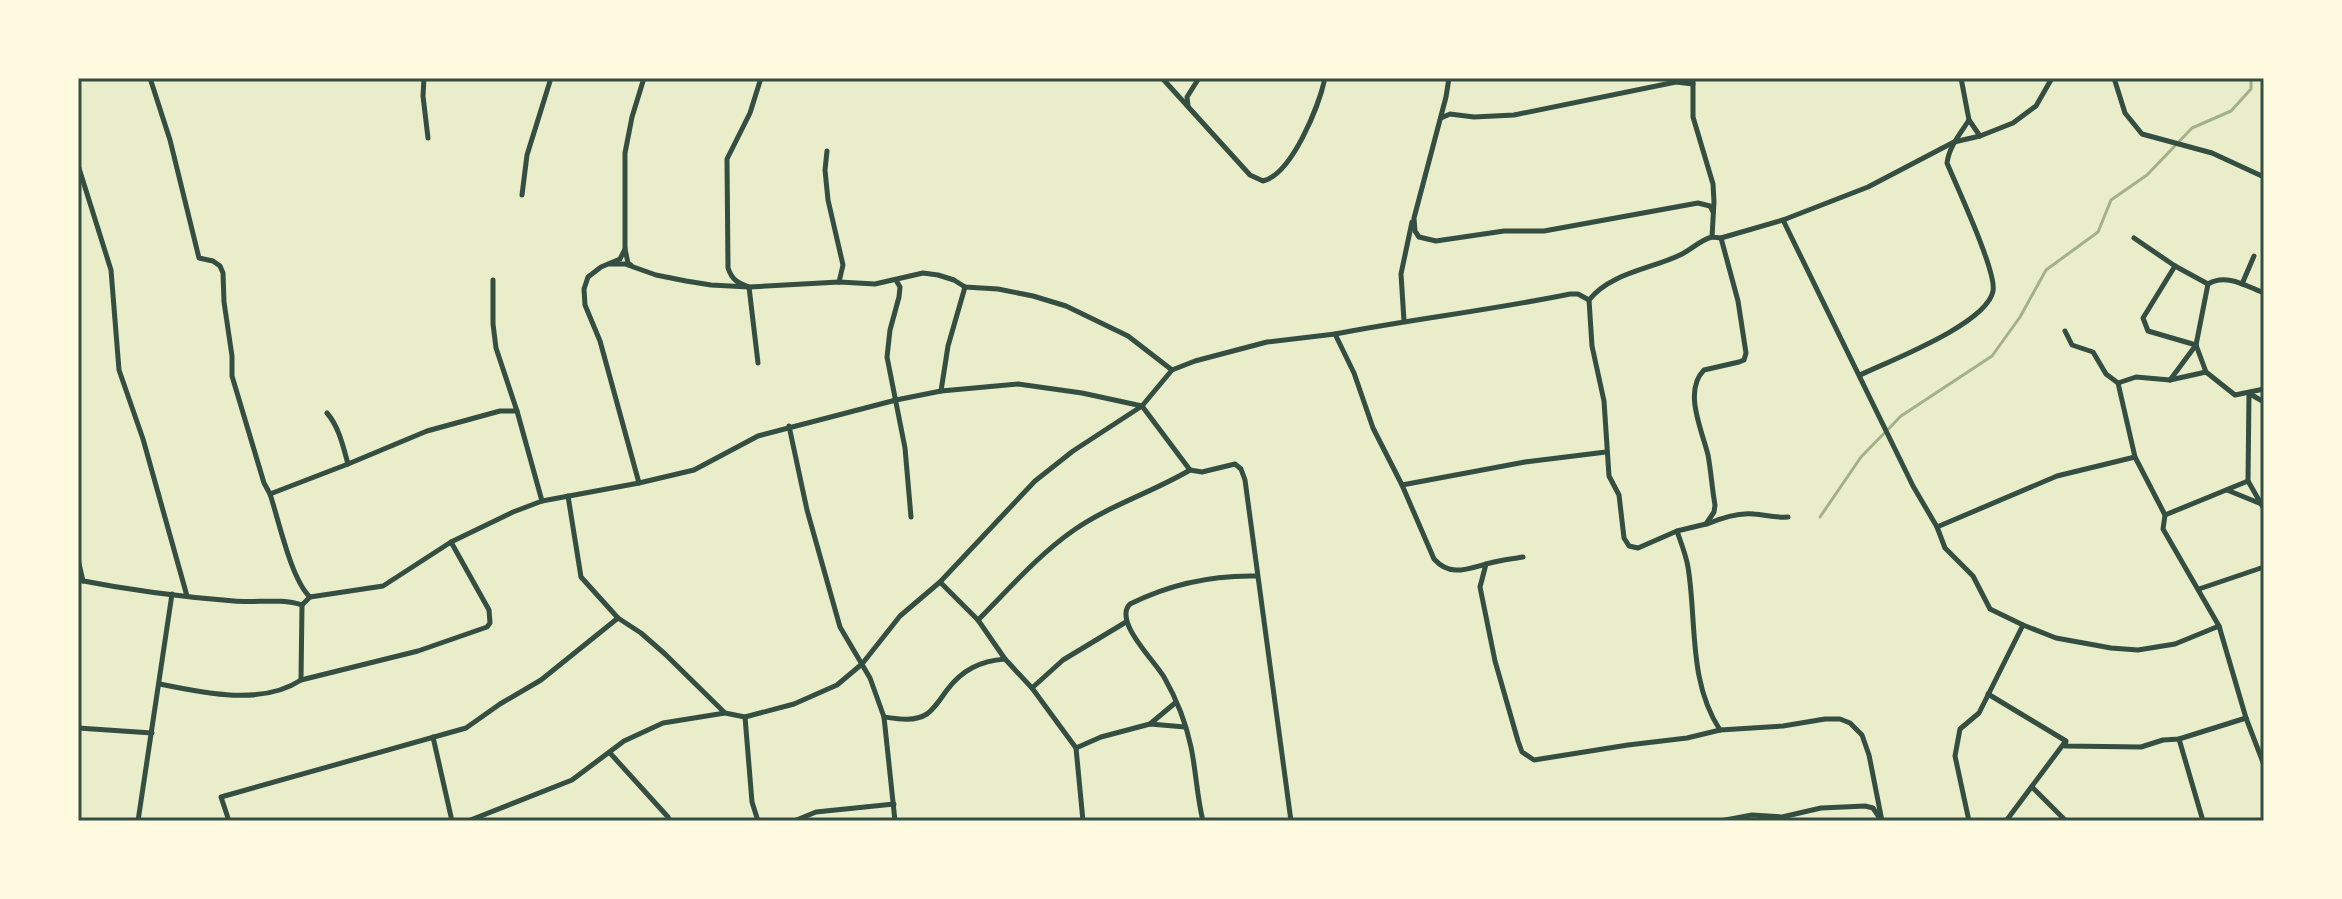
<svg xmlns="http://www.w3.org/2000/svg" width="2342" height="899" font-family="'PT Sans',sans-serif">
<rect width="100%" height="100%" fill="#e9edc9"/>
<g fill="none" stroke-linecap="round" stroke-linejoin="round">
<path stroke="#a3b18a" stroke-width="3" d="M1820,517L1861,457L1901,416L1992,356L2020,317L2046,270L2098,232L2111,200L2147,175L2192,128L2231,111L2251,89V78"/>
<g stroke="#344e41" stroke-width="5">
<path d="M150,78L170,140L199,258L213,261L220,266L223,273L224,302L232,356V376L264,483L270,494C279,521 291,579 310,597"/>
<path d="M424,78L423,96L428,138"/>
<path d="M1162,78L1250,175L1263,181C1292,174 1319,106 1325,78"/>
<path d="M1449,78L1446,97L1414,218L1415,231L1419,237L1436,241L1504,231H1544L1698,203L1710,206L1713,212"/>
<path d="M1693,78V117L1713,184L1714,202L1712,237L1721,238L1738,301L1746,353L1744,360L1739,362L1704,370C1683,391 1702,430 1708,455C1711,471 1712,488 1715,505L1714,512L1706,524L1677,531L1638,548L1629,546L1624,538L1619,495L1609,476L1604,401L1592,346L1589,300C1610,273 1651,269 1680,255C1691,250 1700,240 1712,237"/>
<path d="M2114,78L2125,113L2142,134L2212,153L2264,177"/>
<path d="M1188,106L1187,97L1199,78"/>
<path d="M1441,118L1450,114L1474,117L1514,115L1676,82L1693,84"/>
<path d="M1969,120L1980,136"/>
<path d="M827,151L825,170L828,200L843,265L839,282"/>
<path d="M78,165L111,270L119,370L143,439L187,596"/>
<path d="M522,195L527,155L551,78"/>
<path d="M1783,220L1913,486L1937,527L1945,548L1973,576L1990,609L2023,625L2056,638L2111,648L2138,650L2175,644L2219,626"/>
<path d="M1721,238L1783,220L1868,187L1954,142L1980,136L2013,123L2036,106L2052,78"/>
<path d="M2134,238L2175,266L2208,284"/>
<path d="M625,249L620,259L601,267L588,277L584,289L585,305L600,341L639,483"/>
<path d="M610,264H625L656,275L686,281L711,285L749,287L839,282L875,284L923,273L938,275L954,280L965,287L998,289L1033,296L1066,306L1128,336L1172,370"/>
<path d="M631,265L628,263L625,249V153L632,117L644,78"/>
<path d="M2175,266L2143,318L2148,331L2196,345"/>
<path d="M493,280V324L496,348L517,411L542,501"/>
<path d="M896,280L900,287L899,297L890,330L887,357L905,448L911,517"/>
<path d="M2242,284L2254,256"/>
<path d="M1404,321L1401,274L1412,222"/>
<path d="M2065,331L2072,345L2093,352L2106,374L2118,383L2135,457L2165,515L2163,529L2219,626L2246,718L2264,765"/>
<path d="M1335,334C1413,319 1492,310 1570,294H1578L1589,300"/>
<path d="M2196,345L2206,372L2235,395L2264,389"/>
<path d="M758,363L749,287C738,283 732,280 728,268L727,159L750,113L761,78"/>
<path d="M1860,375C1889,361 1987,324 1993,291C1997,272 1956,185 1947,163C1949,147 1960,134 1969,120L1961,78"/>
<path d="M2170,380L2196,345L2208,284C2226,273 2246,286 2264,293"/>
<path d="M2118,383L2136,377L2170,380L2206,372"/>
<path d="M941,391L948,346L965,287"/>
<path d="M2249,393L2248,481L2264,509"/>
<path d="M2250,394L2264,402"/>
<path d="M327,413C339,427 343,446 348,464L427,431L500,411H517"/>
<path d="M789,426L807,510L840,627L870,678L884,717L895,821"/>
<path d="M1402,485L1525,462L1606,452"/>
<path d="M2227,490L2259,503"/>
<path d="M270,494L348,464"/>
<path d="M568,496L581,577L618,618L641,633L665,654L724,712"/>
<path d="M2165,515L2248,481"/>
<path d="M1707,524C1721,518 1738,512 1754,514C1766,515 1776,518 1788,517"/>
<path d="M1937,527L2057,476L2135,457"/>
<path d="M1677,531C1681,543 1686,555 1688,567C1697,622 1688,681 1720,730"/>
<path d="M78,559L83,581"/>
<path d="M1486,564L1480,587L1495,661L1518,741L1522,752L1534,760L1628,745L1687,738L1720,730L1783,726L1825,719H1840L1850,723L1862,735L1869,755L1882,821"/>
<path d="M78,580C129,590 182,597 234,601C256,603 281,598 302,605L310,597L383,586L451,542L513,512L542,501L639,483L694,470L758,436L896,400L941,391L1018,384L1082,393L1142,406L1190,470"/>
<path d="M940,582L978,620L1005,659L1032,688L1076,748L1083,821"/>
<path d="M2199,589L2264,567"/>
<path d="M978,620C1008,590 1038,555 1074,530C1110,505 1153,492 1190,470L1202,472L1235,464L1241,469L1245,480L1291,821"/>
<path d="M301,680L302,605"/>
<path d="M160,684C203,693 262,706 301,680L418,651L487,627L490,623L489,610L451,542"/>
<path d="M1032,688L1063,660L1126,622"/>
<path d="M1988,694L2066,741L2065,746L2141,747L2163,740L2179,739L2246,718"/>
<path d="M745,717L752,802L758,821"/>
<path d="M884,717C898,719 914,722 927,714C935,708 941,698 947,690C962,670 980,661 1005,659"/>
<path d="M1150,724L1175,703"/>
<path d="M78,728L152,733"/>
<path d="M433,737L452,821"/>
<path d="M2179,739L2203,821"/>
<path d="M1076,748L1101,737L1150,724L1185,727"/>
<path d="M610,753L668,817L670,821"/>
<path d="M2032,787L2066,821"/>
<path d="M138,821L172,594"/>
<path d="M229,821L221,797L466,728L500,704L541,680L618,618"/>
<path d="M468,821L572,780L624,741L663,723L725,713L745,717L794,704L837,685L862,664L900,616L940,582L1035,481L1073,451L1142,406L1172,370L1195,361L1267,342L1335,334L1354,373L1373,428L1402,485L1434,559C1451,578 1469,568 1490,563C1501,560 1512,559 1523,557"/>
<path d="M794,821L816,812L894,804"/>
<path d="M1203,821C1197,797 1196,771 1191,747C1186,723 1176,698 1164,677C1154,660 1113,621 1130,604C1170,584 1212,575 1257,576"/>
<path d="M1720,821L1752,815L1782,817L1821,808L1865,806L1873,808L1881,820"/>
<path d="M1969,821L1955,756L1960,729L1979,713L2023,625"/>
<path d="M2006,821L2065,742"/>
</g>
</g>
<rect width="2342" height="899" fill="none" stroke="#fefae0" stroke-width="160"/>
<rect x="80" y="80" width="2182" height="739" fill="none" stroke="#344e41" stroke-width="3"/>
</svg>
